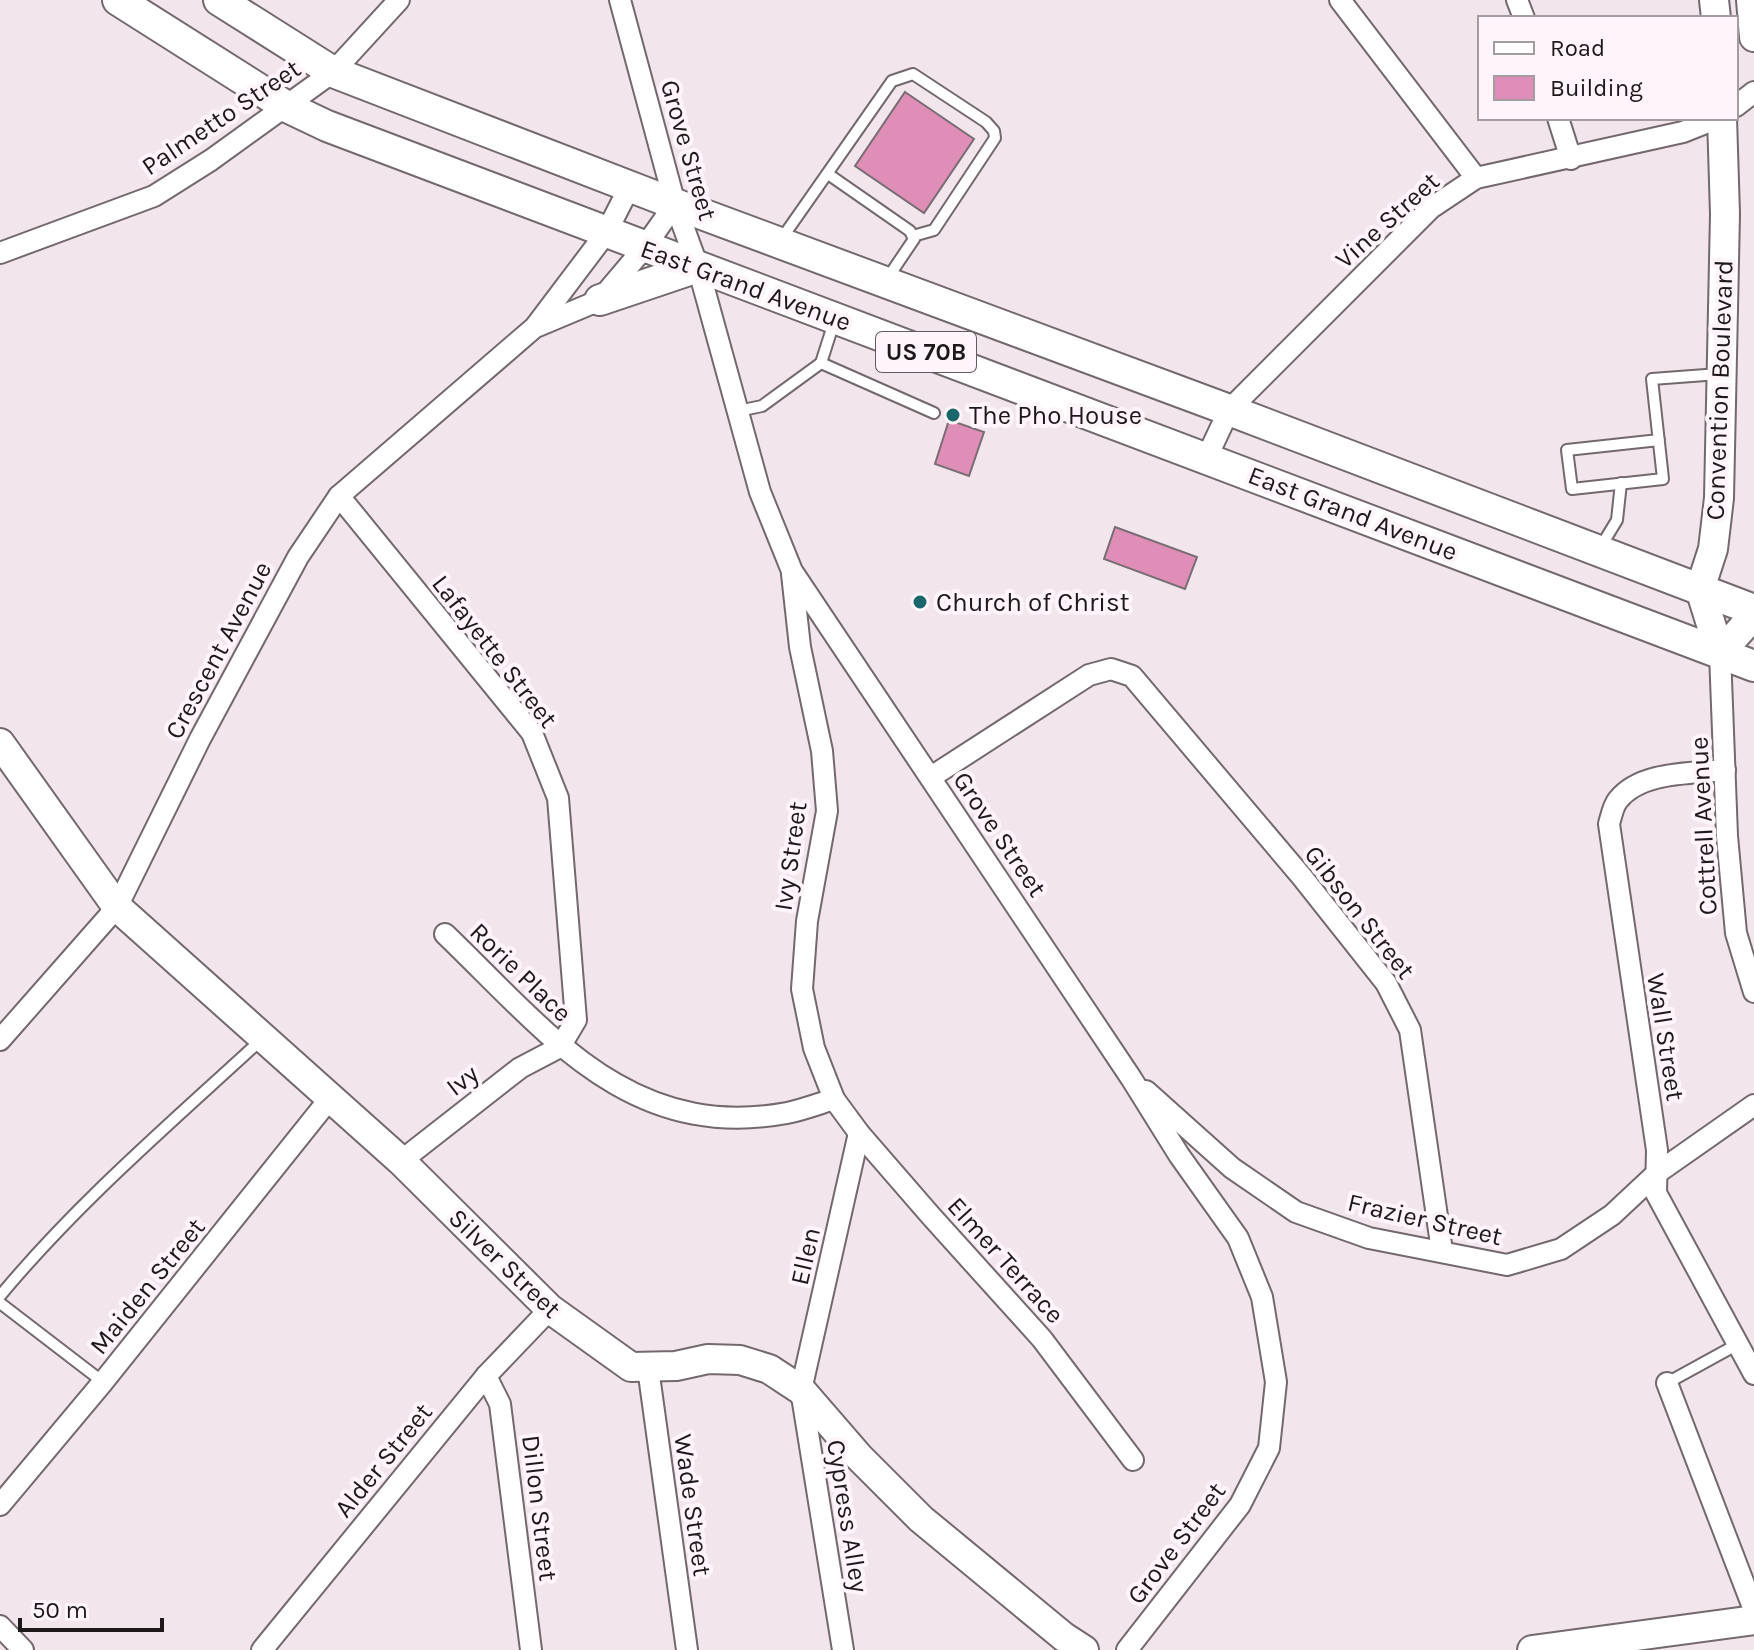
<svg xmlns="http://www.w3.org/2000/svg" width="1754" height="1650" font-family="Karla,sans-serif">
<rect width="100%" height="100%" fill="#f2e6ec"/>
<g fill="#df8eb7" stroke="#786d72" stroke-width="2">
<path d="M905,92L974,139L924,213L855,166Z"/>
<path d="M949,420L984,432L969,476L935,464Z"/>
<path d="M1115,527L1197,557L1185,589L1104,559Z"/>
</g>
<g fill="none" stroke-linecap="round" stroke-linejoin="round">
<g stroke="#73686d" stroke-width="14">
<g id="lane">
<path d="M828,174L910,231L914,239L887,279"/>
<path d="M780,241L892,81L913,74L986,122L994,131L995,138L934,230L913,236"/>
<path d="M821,363L835,319"/>
<path d="M738,411L762,406L821,363L934,413"/>
<path d="M1659,440L1567,450L1572,489L1663,479L1652,379L1719,374"/>
<path d="M1600,548L1617,520L1621,483"/>
<path d="M0,1296C78,1202 172,1122 262,1039"/>
<path d="M0,1303L103,1382"/>
<path d="M1667,1383L1738,1344"/>
</g>
</g>
<g stroke="#73686d" stroke-width="24">
<g id="street">
<path d="M620,0L675,204L698,267L760,492L792,571L1131,1078L1179,1155L1238,1238L1262,1297L1276,1382L1269,1448L1240,1505L1127,1650"/>
<path d="M1340,0L1476,178"/>
<path d="M1517,0L1524,18"/>
<path d="M1736,106L1754,92"/>
<path d="M1558,118L1571,159"/>
<path d="M0,253L154,196L211,160L333,72L399,0"/>
<path d="M538,326L600,300L644,248L675,204"/>
<path d="M1207,457L1229,410L1431,208L1476,178L1683,132L1718,118"/>
<path d="M339,496L532,733L558,798L576,1020L560,1047L520,1068L401,1161"/>
<path d="M792,574L800,647L822,751L827,811L807,921L802,989L814,1048L834,1099L859,1133L931,1216L1042,1339L1133,1460"/>
<path d="M1720,653L1727,836L1736,933L1754,992"/>
<path d="M1725,770C1691,774 1641,771 1618,800C1613,806 1611,817 1609,824L1657,1150L1656,1193L1754,1374"/>
<path d="M931,777L1089,675L1111,669L1132,676L1302,877L1386,983L1410,1030L1442,1251"/>
<path d="M445,934C546,1031 629,1142 787,1113C802,1110 818,1104 834,1099"/>
<path d="M0,1040L117,907L200,739L298,557L339,496L535,327L606,233L630,186"/>
<path d="M1146,1091L1232,1168L1296,1212L1369,1238L1507,1265L1561,1249L1612,1215L1657,1173L1754,1105"/>
<path d="M648,1368L687,1650"/>
<path d="M486,1376L500,1404L531,1650"/>
<path d="M1667,1383L1754,1610"/>
<path d="M0,1505L103,1382L331,1097"/>
<path d="M0,1626L23,1650"/>
<path d="M262,1650L486,1376L550,1309"/>
<path d="M843,1650L801,1390L859,1133"/>
</g>
</g>
<g stroke="#73686d" stroke-width="32">
<g id="secondary">
<path d="M1714,0L1716,18"/>
<path d="M1751,0L1754,37"/>
<path d="M1720,653L1700,589L1713,549L1719,498L1725,214L1722,118"/>
<path d="M1720,653L1754,615"/>
<path d="M0,743L117,907L401,1161L550,1309L631,1367L676,1366L708,1359L740,1360L769,1369L801,1390L859,1457L921,1519L1064,1637L1084,1650"/>
<path d="M1532,1650L1754,1620"/>
</g>
</g>
<g stroke="#73686d" stroke-width="34">
<g id="primary">
<path d="M118,0L287,107L327,126L1754,666"/>
<path d="M219,0L333,72L675,204L1229,410L1754,610"/>
<path d="M600,300L698,267"/>
</g>
</g>
<use href="#lane" stroke="#fff" stroke-width="10"/>
<use href="#street" stroke="#fff" stroke-width="20"/>
<use href="#secondary" stroke="#fff" stroke-width="28"/>
<use href="#primary" stroke="#fff" stroke-width="30"/>
</g>
<g fill="#1a676b" stroke="#fef4f9" stroke-width="3">
<circle cx="953" cy="415" r="8"/>
<circle cx="920" cy="602" r="8"/>
</g>
<g text-anchor="middle" stroke-width="8" stroke-linejoin="round" paint-order="stroke">
<rect fill="#fef4f9" stroke="#605b5e" stroke-width="2" x="876" y="332" width="100" height="40" rx="6"/>
<g font-size="24" font-weight="bold" fill="#1d191b">
<text x="926" y="360">US 70B</text>
</g>
<g font-size="26" fill="#1d191b" stroke="#fef4f9">
<text transform="translate(221 117) rotate(-34)" y="9">Palmetto Street</text>
<text transform="translate(689 150) rotate(74)" y="9">Grove Street</text>
<text transform="translate(1387 220) rotate(-42)" y="9">Vine Street</text>
<text transform="translate(746 285) rotate(20)" y="9">East Grand Avenue</text>
<text transform="translate(1719 390) rotate(-88)" y="9">Convention Boulevard</text>
<text transform="translate(1353 513) rotate(21)" y="9">East Grand Avenue</text>
<text transform="translate(218 650) rotate(-62)" y="9">Crescent Avenue</text>
<text transform="translate(495 651) rotate(52)" y="9">Lafayette Street</text>
<text transform="translate(1703 826) rotate(-93)" y="9">Cottrell Avenue</text>
<text transform="translate(1000 834) rotate(56)" y="9">Grove Street</text>
<text transform="translate(790 856) rotate(-82)" y="9">Ivy Street</text>
<text transform="translate(1360 912) rotate(52)" y="9">Gibson Street</text>
<text transform="translate(521 972) rotate(44)" y="9">Rorie Place</text>
<text transform="translate(1666 1037) rotate(81)" y="9">Wall Street</text>
<text transform="translate(462 1080) rotate(-38)" y="9">Ivy</text>
<text transform="translate(1425 1219) rotate(13)" y="9">Frazier Street</text>
<text transform="translate(805 1256) rotate(-77)" y="9">Ellen</text>
<text transform="translate(1006 1260) rotate(48)" y="9">Elmer Terrace</text>
<text transform="translate(505 1263) rotate(44)" y="9">Silver Street</text>
<text transform="translate(147 1286) rotate(-51)" y="9">Maiden Street</text>
<text transform="translate(383 1460) rotate(-51)" y="9">Alder Street</text>
<text transform="translate(693 1505) rotate(82)" y="9">Wade Street</text>
<text transform="translate(540 1508) rotate(83)" y="9">Dillon Street</text>
<text transform="translate(848 1516) rotate(81)" y="9">Cypress Alley</text>
<text transform="translate(1176 1543) rotate(-53)" y="9">Grove Street</text>
</g>
<g font-size="26" fill="#1d191b" stroke="#fef4f9" text-anchor="start">
<text x="969" y="424">The Pho House</text>
<text x="936" y="611">Church of Christ</text>
</g>
</g>
<rect x="1478" y="16" width="260" height="104" fill="#fef4f9" stroke="#a49ca0" stroke-width="2"/>
<rect x="1494" y="42" width="40" height="12" fill="#ffffff" stroke="#a49ca0" stroke-width="2"/>
<text x="1550" y="56" font-size="24" fill="#1d191b">Road</text>
<rect x="1494" y="76" width="40" height="24" fill="#df8eb7" stroke="#a49ca0" stroke-width="2"/>
<text x="1550" y="96" font-size="24" fill="#1d191b">Building</text>
<path d="M20 1618v12h142v-12" fill="none" stroke="#1d191b" stroke-width="4"/>
<text x="32" y="1618" font-size="24" fill="#1d191b" stroke="#fef4f9" stroke-width="6" paint-order="stroke">50 m</text>
</svg>
